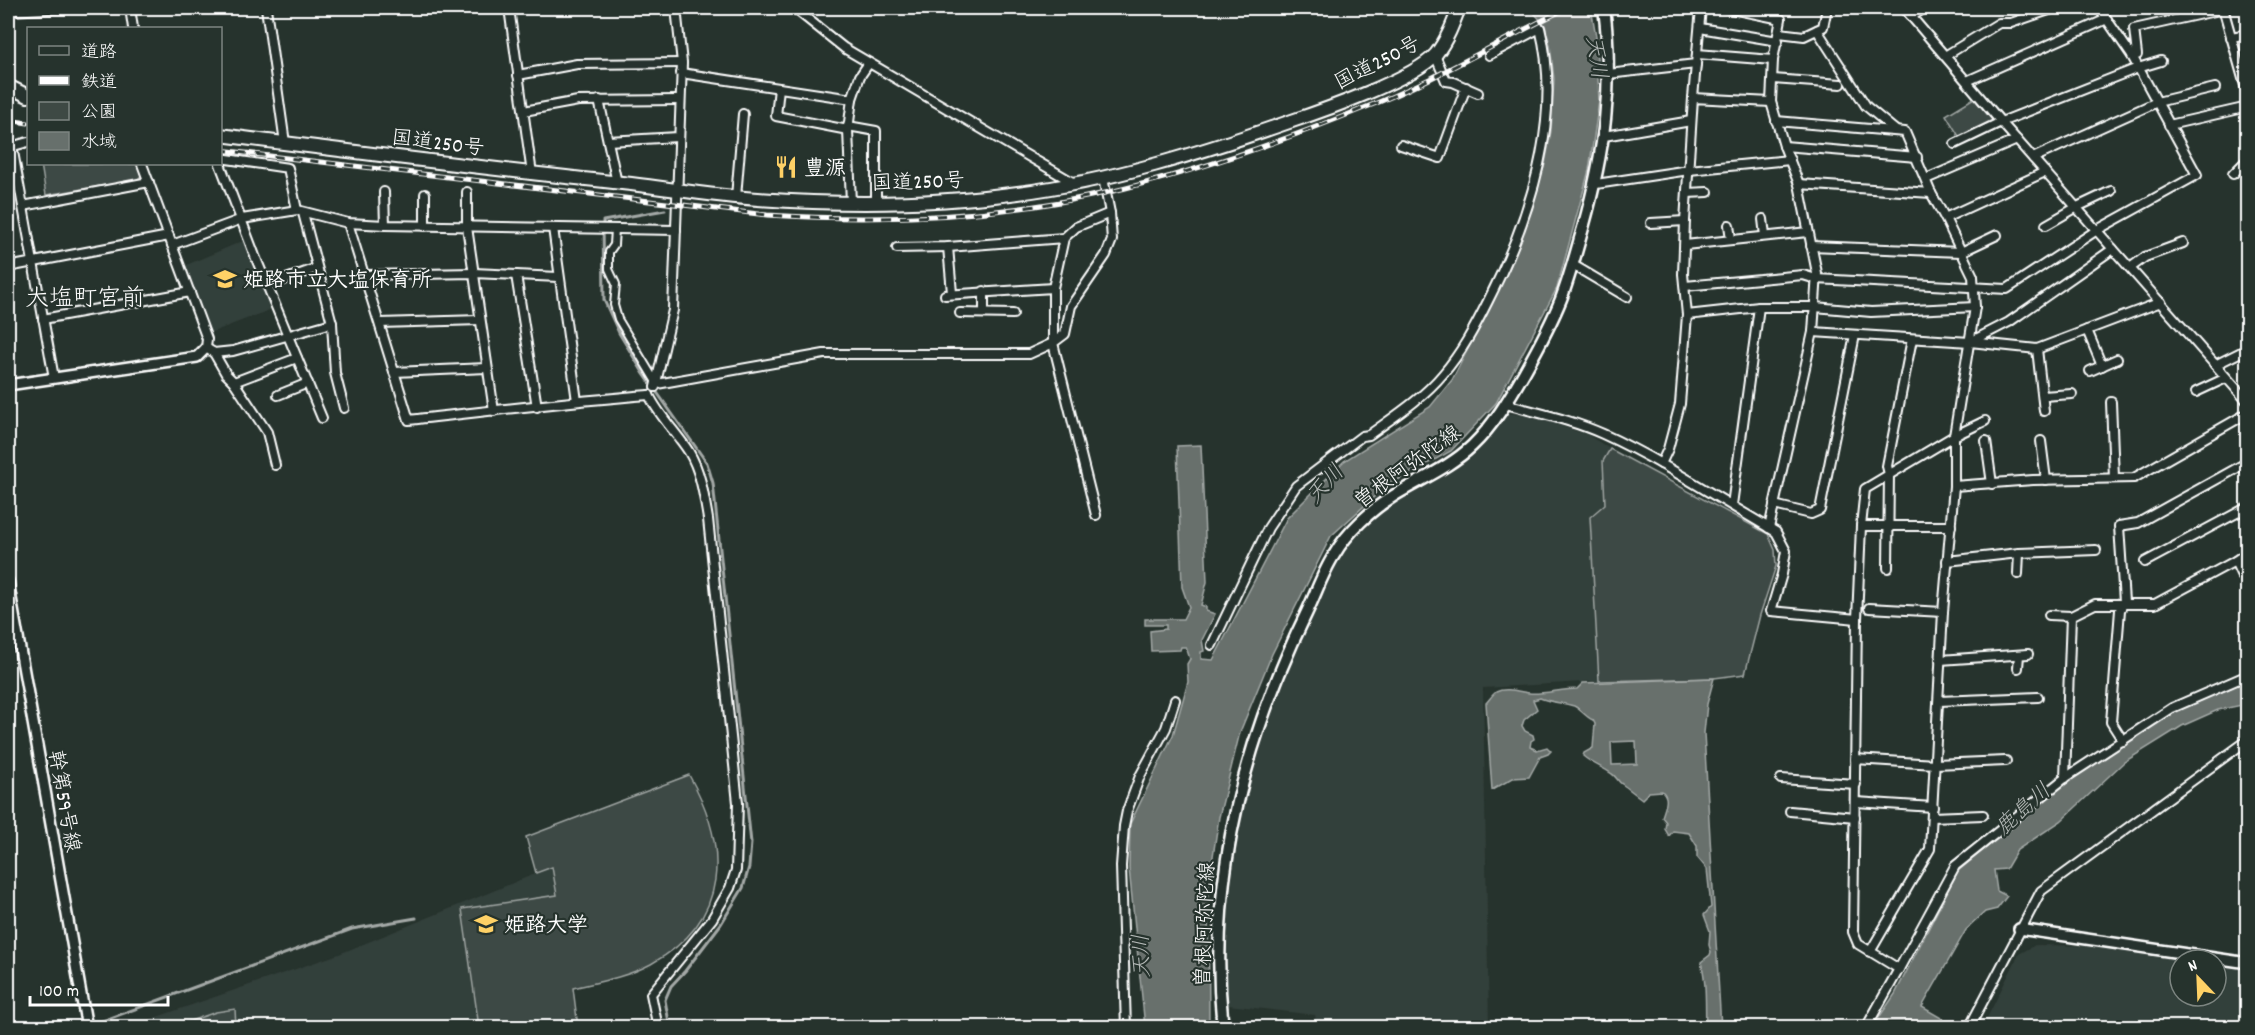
<svg xmlns="http://www.w3.org/2000/svg" width="2255" height="1035" font-family="Dekko,'Klee One',sans-serif">
<rect width="100%" height="100%" fill="#26332d"/>
<filter id="ink" filterUnits="userSpaceOnUse"><feTurbulence type="fractalNoise" baseFrequency=".0167" numOctaves="2"/><feDisplacementMap in="SourceGraphic" scale="12" xChannelSelector="R" yChannelSelector="G"/><feConvolveMatrix kernelMatrix="1 2 1 2 8 2 1 2 1" color-interpolation-filters="sRGB"/></filter>
<g filter="url(#ink)">
<g fill="#333f3a">
<path d="M245,240L272,309L210,333L196,292L184,266Z"/>
<path d="M1503,412L1535,417L1588,435L1610,449L1603,461L1605,504L1590,517L1599,681L1483,688L1489,1027H1317L1315,1015L1228,1005L1225,974L1227,908L1234,848L1246,788L1270,708L1294,654L1346,545L1389,504L1463,460Z"/>
<path d="M552,867L578,1027L125,1028L339,954Z"/>
<path d="M2035,945L2104,946L2200,960H2180V996H2216V962L2247,967V1027L1982,1028L2019,954Z"/>
</g>
<g fill="#3e4944" stroke="#9ea4a2" stroke-width="1.5">
<path d="M1974,98L1993,121L1960,138L1946,115Z"/>
<path d="M41,164H138L142,175L137,180L46,195Z"/>
<path d="M1610,449L1768,534L1775,550L1776,566L1760,615L1745,674L1714,678L1599,681L1590,517L1605,504L1603,461Z"/>
<path d="M689,775C729,846 731,920 651,964C627,977 599,982 573,988L578,1027H479L462,909L557,895L552,867L536,873L526,837Z"/>
<path d="M235,1009L236,1027H173L216,1012Z"/>
</g>
<g fill="#67706c" stroke="#a4a9a7" stroke-width="1.5" fill-rule="evenodd">
<path d="M1537,8H1591L1596,36L1599,101L1589,170L1557,288L1496,403L1451,451L1385,487L1331,536L1272,654L1240,732L1219,817L1208,889L1209,1027H1145L1129,868L1130,824L1173,735L1188,682L1187,664L1190,659L1186,647H1181L1180,650L1151,651L1150,631L1166,629V625H1145V619H1183L1189,607L1182,587L1177,446L1201,445L1207,582L1201,605L1206,607V611L1215,614L1202,640L1204,651L1201,652V659L1213,660L1287,518L1344,461L1430,407L1452,380L1511,265L1545,164L1551,131L1554,79L1550,45L1545,25L1534,13Z"/>
<path d="M1714,678L1707,704L1704,733L1721,1028L1706,1027C1705,1005 1707,983 1701,962L1710,955L1711,952L1709,945L1710,931L1704,915L1711,907L1707,869L1697,857V846L1689,833L1673,831L1669,836L1665,829L1666,822L1662,817C1665,807 1670,798 1662,791L1649,792L1642,799C1635,794 1629,789 1622,784C1618,782 1616,776 1612,774C1603,767 1592,764 1583,756L1584,753L1593,748L1595,724L1593,720C1584,716 1581,709 1574,706C1562,702 1551,703 1540,698L1533,700L1537,709L1524,720L1522,726L1525,731L1533,735L1534,739L1531,741L1530,747L1537,750L1547,747L1551,751L1548,754L1540,757L1529,777L1513,778L1492,790L1486,703C1489,700 1492,695 1496,692C1506,687 1520,692 1529,693C1540,695 1562,689 1577,689L1583,683ZM1636,741L1637,764L1612,765L1611,742Z"/>
<path d="M2247,681V704L2218,710L2182,726L2124,762L2061,821L2017,850L2006,869L1994,870L1997,891L2007,896L1997,909L1985,912L1966,930L1922,1007L1943,1019L1939,1027L1872,1028L1895,994L1958,871L2066,782L2180,708Z"/>
</g>
<g fill="none" stroke-linecap="round" stroke-linejoin="round">
<g stroke="#a4a9a7" stroke-width="3">
<path d="M665,210L603,221L604,300L619,333L644,374L707,463L713,483L751,843L749,867L743,888L721,924L685,971L671,986L665,1000L670,1028"/>
<path d="M89,1026L352,929L416,918"/>
</g>
<g stroke="#fff" stroke-width="10">
<path id="pedestrian" d="M615,229L614,245L609,252V269L616,284L614,305L618,319L657,384"/>
</g>
<g stroke="#fff" stroke-width="12">
<g id="minor">
<path d="M130,8L133,28"/>
<path d="M266,8L285,143"/>
<path d="M509,8L532,174"/>
<path d="M794,8L844,48L1074,183"/>
<path d="M1727,8L1781,19L1773,60L1771,102L1784,146L1799,184L1817,273L1813,332L1970,342L2037,349L2161,302"/>
<path d="M1904,8L2001,122L2248,402"/>
<path d="M2223,8L2248,96"/>
<path d="M8,11L68,8"/>
<path d="M1912,16L1925,8"/>
<path d="M1700,28L1778,41"/>
<path d="M1817,30L1866,106L1895,130"/>
<path d="M1779,33L1804,36L1823,27L1827,8"/>
<path d="M2231,37L2248,34"/>
<path d="M1697,54L1773,60"/>
<path d="M1435,55L1446,81L1453,82L1478,93"/>
<path d="M1945,56L1999,23H2011L2055,8"/>
<path d="M2132,56L2137,55L2134,29L2224,9"/>
<path d="M681,73L852,99L860,76L869,63"/>
<path d="M1608,74L1696,64L1701,8"/>
<path d="M518,75L577,64L682,63"/>
<path d="M1773,79L1841,84"/>
<path d="M1967,81L2107,19"/>
<path d="M779,88L776,116L848,130"/>
<path d="M1693,98L1696,64"/>
<path d="M599,100L617,183"/>
<path d="M524,111L578,101L679,100"/>
<path d="M1776,121L1905,132L1931,193L1945,218L1973,276L1975,307L1954,436V486L1943,612L1930,849L1870,952"/>
<path d="M2169,125L2248,107"/>
<path d="M848,126L876,131V202"/>
<path d="M1604,136L1691,121"/>
<path d="M608,141L678,137"/>
<path d="M1955,144L2001,122L2138,68L2161,61"/>
<path d="M1401,145L1440,158L1466,87"/>
<path d="M12,146L54,378"/>
<path d="M1784,146L1917,157"/>
<path d="M10,147L28,142"/>
<path d="M220,158L288,168L297,210"/>
<path d="M2033,158L2157,102L2215,88"/>
<path d="M142,164L207,339L206,348L214,353L233,351L332,323"/>
<path d="M220,164L255,256L322,418"/>
<path d="M2233,174L2248,159"/>
<path d="M1926,179L2017,140"/>
<path d="M1596,184L1689,170L1790,160"/>
<path d="M1799,184L1931,193"/>
<path d="M384,192L385,225"/>
<path d="M467,192V227L494,411"/>
<path d="M1687,193L1708,192"/>
<path d="M736,197L743,114"/>
<path d="M851,203L848,130L852,99"/>
<path d="M23,206L149,182"/>
<path d="M303,213L332,323L335,373L344,408"/>
<path d="M1945,218L2045,172"/>
<path d="M1763,219L1765,236"/>
<path d="M348,223L409,420C489,411 569,401 649,395"/>
<path d="M1651,223L1685,221"/>
<path d="M1729,225L1731,239"/>
<path d="M2046,225L2077,207L2111,191"/>
<path d="M425,226V194"/>
<path d="M553,228L577,401"/>
<path d="M172,245L242,219L297,210L348,223L385,225L676,230"/>
<path d="M1685,245L1808,232"/>
<path d="M1811,246L1961,252L1997,235"/>
<path d="M948,247L952,293"/>
<path d="M897,248L948,247L1064,238"/>
<path d="M1573,265L1627,297"/>
<path d="M8,267L169,236"/>
<path d="M2130,268L2145,257L2183,243"/>
<path d="M365,275L474,273L558,277"/>
<path d="M516,275L537,407"/>
<path d="M267,286L317,268"/>
<path d="M1685,286L1803,275L1816,279L2007,289L2097,230L2197,175L2132,56L2099,8"/>
<path d="M945,295L1053,288"/>
<path d="M960,313L1013,314"/>
<path d="M984,313V291"/>
<path d="M1687,315L1759,307H1815L1871,312L1975,307"/>
<path d="M43,319L190,292"/>
<path d="M380,323L480,320"/>
<path d="M2087,330L2102,366"/>
<path d="M1972,341L2009,322L2113,249"/>
<path d="M2037,349L2044,411"/>
<path d="M214,353L226,374L234,382L267,432L275,465"/>
<path d="M2215,365L2245,350"/>
<path d="M2090,371L2117,359"/>
<path d="M394,372L487,368"/>
<path d="M234,382L297,358"/>
<path d="M657,384L824,354H1029L1053,343V288L1064,238L1076,227L1110,213"/>
<path d="M655,387L673,310L682,63L676,8"/>
<path d="M2196,392L2226,378"/>
<path d="M278,395L308,383"/>
<path d="M649,395C659,416 676,432 689,452C701,472 704,496 708,519L738,803L736,870L730,888L712,919L651,994L658,1028"/>
<path d="M2043,396L2072,394"/>
<path d="M2111,402L2114,478"/>
<path d="M1506,404C1538,413 1572,420 1603,434C1662,461 1719,499 1776,532L1786,551L1782,574L1771,611L1857,619"/>
<path d="M1986,441L1992,484"/>
<path d="M2041,441L2046,480"/>
<path d="M1661,464L1668,449L1680,404L1687,315L1683,274L1685,221L1693,98L1771,102"/>
<path d="M1954,486L2033,480L2134,478L2248,413"/>
<path d="M1732,505L1759,307"/>
<path d="M1774,505L1811,514L1820,510L1855,335"/>
<path d="M1096,515L1053,343L1065,334L1071,306L1106,255L1112,240L1110,213L1103,178"/>
<path d="M1861,526H1951"/>
<path d="M1769,528L1813,332"/>
<path d="M1947,561L2019,553L2096,550"/>
<path d="M2235,561L2248,552"/>
<path d="M2145,562L2248,507"/>
<path d="M1888,568L1889,474L1887,466L1912,339"/>
<path d="M2018,574L2019,553"/>
<path d="M1869,608L1943,612"/>
<path d="M2049,615L2071,616L2095,604H2155L2235,561L2242,576L2248,573"/>
<path d="M1212,645L1268,528L1296,486L1362,436L1369,435C1395,416 1422,399 1443,374C1462,352 1475,327 1488,301C1529,220 1563,119 1540,28L1489,55"/>
<path d="M1940,660L2028,654"/>
<path d="M2018,668L2019,655"/>
<path d="M1939,701L2038,697"/>
<path d="M2123,741L2111,722L2120,610L2124,602L2119,526L2138,523L2248,462"/>
<path d="M1855,759L1935,764L2006,761"/>
<path d="M2065,778L2071,616"/>
<path d="M1781,779L1856,784"/>
<path d="M1856,802L1933,807"/>
<path d="M1790,811L1855,817"/>
<path d="M1932,817L1983,815"/>
<path d="M1899,969L1955,866L2065,778L2172,708L2248,675"/>
<path d="M1126,1028L1121,866L1124,826L1127,811L1140,776L1166,728L1175,700"/>
<path d="M1856,1028L1867,1026L1899,969L1858,944L1853,932L1857,619L1861,526L1865,489L1954,436L1985,421"/>
<path d="M1969,1028L2041,891L2248,740"/>
</g>
</g>
<g stroke="#fff" stroke-width="14">
<g id="tertiary">
<path d="M8,385L197,357L206,348"/>
<path d="M8,581L87,1028"/>
<path d="M2019,929L2248,963"/>
</g>
</g>
<g stroke="#fff" stroke-width="15">
<path id="secondary" d="M1223,1028C1207,883 1244,741 1307,612C1316,593 1323,572 1334,555C1347,532 1372,509 1395,495C1421,479 1450,467 1472,446C1494,425 1510,397 1525,371C1538,348 1551,324 1561,299C1570,276 1576,252 1583,228C1604,153 1614,85 1604,8"/>
</g>
<g stroke="#fff" stroke-width="16">
<g id="trunk">
<path d="M8,86L28,96"/>
<path d="M220,135C354,152 488,169 622,183C667,188 712,196 758,199C844,205 932,205 1018,193C1111,181 1200,153 1289,122C1322,111 1414,79 1436,54C1447,40 1453,24 1459,8"/>
</g>
</g>
<use href="#pedestrian" stroke="#26332d" stroke-width="6"/>
<use href="#minor" stroke="#26332d" stroke-width="8"/>
<use href="#tertiary" stroke="#26332d" stroke-width="9"/>
<use href="#secondary" stroke="#26332d" stroke-width="10"/>
<use href="#trunk" stroke="#26332d" stroke-width="12"/>
<g stroke="#fff" stroke-width="5">
<g id="rail">
<path d="M8,120L28,123"/>
<path d="M220,150L767,215C880,222 995,218 1105,193C1193,173 1280,142 1364,108C1434,81 1499,41 1567,8"/>
</g>
</g>
<use href="#rail" stroke="#26332d" stroke-width="3" stroke-dasharray="9" stroke-linecap="butt"/>
</g>
</g>
<defs>
<g id="restaurant-bare" transform="scale(1.8)"><path d="M-5-6h1v4h1v-4h1v4h1v-4h1v5L-1.5 .5V6h-2V.5L-5-1ZM5-6V6H3V1.5H1.5Q1.5-4 5-6Z" fill="#ffd166" stroke="#26332d" stroke-width="2.5" paint-order="stroke"/></g>
<g id="school-bare" transform="scale(1.8)"><path d="M0-5L7-2L0 1L-7-2ZM-4 1L0 2.5L4 1V4Q0 6-4 4Z" fill="#ffd166" stroke="#26332d" stroke-width="2.5" paint-order="stroke"/></g>
<g id="university-bare" transform="scale(1.8)"><path d="M0-5L7-2L0 1L-7-2ZM-4 1L0 2.5L4 1V4Q0 6-4 4Z" fill="#ffd166" stroke="#26332d" stroke-width="2.5" paint-order="stroke"/></g>
</defs>
<g fill-rule="evenodd">
<use href="#restaurant-bare" x="786" y="167"/>
<use href="#school-bare" x="225" y="279"/>
<use href="#university-bare" x="486" y="924"/>
</g>
<g text-anchor="middle" stroke-width="4.5" stroke-linejoin="round" paint-order="stroke">
<g font-size="21" fill="#fff" stroke="#26332d">
<text transform="translate(1377 62) rotate(-27)" y="7">国道250号</text>
<text transform="translate(438 142) rotate(7)" y="7">国道250号</text>
<text transform="translate(918 181) rotate(-2)" y="7">国道250号</text>
<text transform="translate(1407 466) rotate(-36)" y="7">曽根阿弥陀線</text>
<text transform="translate(65 801) rotate(80)" y="7">幹第59号線</text>
<text transform="translate(1204 924) rotate(-88)" y="7">曽根阿弥陀線</text>
</g>
<g font-size="21" font-weight="bold" fill="#fff" stroke="#26332d" text-anchor="start">
<text x="804" y="174">豊源</text>
<text x="243" y="286">姫路市立大塩保育所</text>
<text x="504" y="931">姫路大学</text>
</g>
<g font-size="22" font-style="italic" fill="#b3b8b6" stroke="#26332d">
<text transform="translate(1598 57) rotate(81)" y="8">天川</text>
<text transform="translate(1324 483) rotate(-48)" y="8">天川</text>
<text transform="translate(2022 808) rotate(-42)" y="8">鹿島川</text>
<text transform="translate(1140 956) rotate(-92)" y="8">天川</text>
</g>
<g font-size="24" fill="#fff" stroke="#26332d">
<text x="85" y="305">大塩町宮前</text>
</g>
</g>
<rect width="2255" height="1035" fill="none" stroke="#26332d" stroke-width="30"/>
<rect x="15" y="15" width="2225" height="1005" fill="none" stroke="#fff" stroke-width="2" filter="url(#ink)"/>
<rect x="27" y="27" width="195" height="138" fill="#26332d" stroke="#7d8581" stroke-width="1.5"/>
<rect x="39" y="46" width="30" height="9" fill="#26332d" stroke="#7d8581" stroke-width="1.5"/>
<text x="81" y="57" font-size="18" fill="#ffffff">道路</text>
<rect x="39" y="76" width="30" height="9" fill="#ffffff" stroke="#7d8581" stroke-width="1.5"/>
<text x="81" y="87" font-size="18" fill="#ffffff">鉄道</text>
<rect x="39" y="102" width="30" height="18" fill="#3e4944" stroke="#7d8581" stroke-width="1.5"/>
<text x="81" y="117" font-size="18" fill="#ffffff">公園</text>
<rect x="39" y="132" width="30" height="18" fill="#67706c" stroke="#7d8581" stroke-width="1.5"/>
<text x="81" y="147" font-size="18" fill="#ffffff">水域</text>
<g transform="translate(2198 978) rotate(337)"><circle r="28" fill="#26332d" stroke="#7d8581" stroke-width="1.5"/>
<path d="M0-4.5L10 22L0 15L-10 22Z" fill="#ffd166"/>
<text y="-9" font-size="16" font-weight="bold" text-anchor="middle" fill="#ffffff">N</text>
</g>
<path d="M30 996v9h138v-9" fill="none" stroke="#ffffff" stroke-width="3"/>
<text x="39" y="996" font-size="18" fill="#ffffff" stroke="#26332d" stroke-width="4.5" paint-order="stroke">100 m</text>
</svg>
